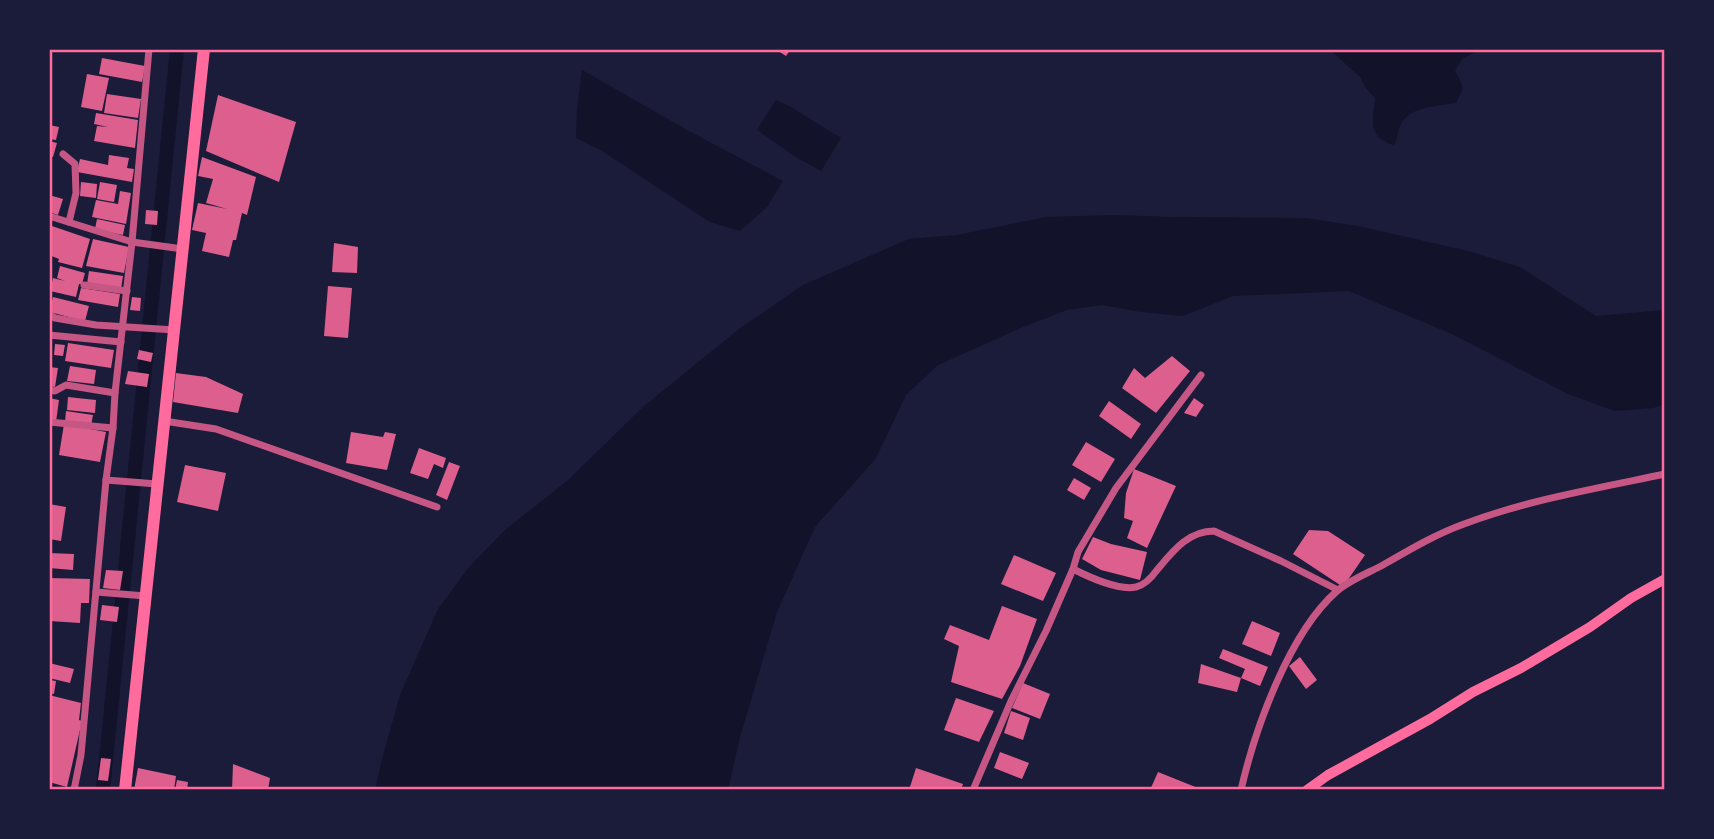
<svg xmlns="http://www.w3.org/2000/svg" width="1714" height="839" font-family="Montserrat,sans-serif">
<rect width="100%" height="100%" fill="#1b1b3a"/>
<g fill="#12122b">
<path d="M1329,49H1481L1462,59L1455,71C1464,88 1465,86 1456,103C1439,106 1410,106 1401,124C1397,131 1399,137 1394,145C1367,137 1373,122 1375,98L1366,88L1360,77Z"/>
<path d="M582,70L687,130L783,181L767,207L740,231L710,222L602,151L576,138L577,109Z"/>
<path d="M776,100L789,106L841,138L821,171L796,157L757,130Z"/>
<path d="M1114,215L1173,217L1306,218L1358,226L1468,251L1520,267L1596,316L1665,310V404L1653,408L1615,411L1568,394L1452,334L1349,291L1233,296L1183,316L1141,312L1102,305L1067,310L1023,327L938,365L906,395L876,458L815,527L777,612L740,737L728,790H375L382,759L400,695L438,609L469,567L506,529L567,481L644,406L739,329L803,285L909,239L957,235L1046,217Z"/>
</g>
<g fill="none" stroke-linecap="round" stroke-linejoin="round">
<path stroke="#12122b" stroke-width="14" d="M103,790L177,49"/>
</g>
<g fill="#dd5f8e">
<path d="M775,49H791L786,56Z"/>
<path d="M102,58L145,66L142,82L99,74Z"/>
<path d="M87,74L109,78L102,111L81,107Z"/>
<path d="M107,94L141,99L138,118L104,113Z"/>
<path d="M218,95L296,122L279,182L206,151Z"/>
<path d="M96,113L138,120L135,148L94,141L97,126L108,127L94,124Z"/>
<path d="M49,125L59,127L56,140L49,139Z"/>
<path d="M49,141L57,143L53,157L49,156Z"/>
<path d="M109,155L129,158L127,168L134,169L132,182L77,172L80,159L108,165Z"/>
<path d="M202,157L256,177L247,215L242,213L236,240H233L229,257L202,251L206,233L192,230L198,203L227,209L206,203L213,179L198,176Z"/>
<path d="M81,182L97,184L96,198L80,196Z"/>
<path d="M100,182L117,185L114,202L97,199Z"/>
<path d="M120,191L131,193L126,224L92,217L96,200L118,204Z"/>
<path d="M49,195L63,199L58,215L49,212Z"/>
<path d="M146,210L158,211L157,225L145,224Z"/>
<path d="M97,219L125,225L123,235L95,229Z"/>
<path d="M49,225L90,239L82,268L58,262L59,259L49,255Z"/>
<path d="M93,239L129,247L124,273L86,266Z"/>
<path d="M334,243L358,247L357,273L332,272Z"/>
<path d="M60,266L85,273L82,284H79L76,297L50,291L53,278L65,281L57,278Z"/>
<path d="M89,271L123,276L121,289L87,284Z"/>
<path d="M328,286L352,288L348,338L324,336Z"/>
<path d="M81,288L120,294L118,307L78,300Z"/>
<path d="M53,297L89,306L85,321L49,312Z"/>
<path d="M132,297L141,298L140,311L130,310Z"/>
<path d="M68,343L114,350L111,368L65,361Z"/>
<path d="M55,344L65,345L63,356L54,355Z"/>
<path d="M139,350L153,353L151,362L137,359Z"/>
<path d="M1172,356L1190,371L1156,413L1122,388L1134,368L1145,378Z"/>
<path d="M70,366L96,370L94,384L67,381Z"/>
<path d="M49,367L58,368L55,387L49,386Z"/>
<path d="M128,371L149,374L147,387L125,384Z"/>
<path d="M176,373L206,377L243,394L238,413L173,402Z"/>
<path d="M68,397L96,400L95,413L67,410Z"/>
<path d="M49,398L59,400L56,422H49Z"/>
<path d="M1194,398L1204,405L1196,417L1184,413Z"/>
<path d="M1109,401L1141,424L1131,439L1099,416Z"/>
<path d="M66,411L93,415L91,426L65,422Z"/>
<path d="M64,424L106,432L100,462L59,455Z"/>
<path d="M351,432L383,437L385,432L396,434L387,470L346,463Z"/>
<path d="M1086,442L1115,459L1101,482L1072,465Z"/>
<path d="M419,448L446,458L443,468L434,464L428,479L410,473Z"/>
<path d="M449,462L460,466L447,500L436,495Z"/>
<path d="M185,465L226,473L218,511L177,502Z"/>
<path d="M1134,469L1176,486L1147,548L1127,538L1133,521L1124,518L1126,493Z"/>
<path d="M1074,478L1091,488L1084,500L1067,490Z"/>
<path d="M49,504L66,507L61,541L49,539Z"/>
<path d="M1309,530L1328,531L1365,555L1343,587L1293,554Z"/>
<path d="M1093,537L1111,544L1147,552L1140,580L1101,570L1082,559Z"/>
<path d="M49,553L74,554L73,570L49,568Z"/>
<path d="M1014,555L1056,573L1043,601L1001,584Z"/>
<path d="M106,570L123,571L120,590L103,588Z"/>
<path d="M49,578L90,579L89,603H81L80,623L49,621L51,601H49Z"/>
<path d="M102,605L119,607L117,622L100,620Z"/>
<path d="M1002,606L1037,619L1020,666L1002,699L951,682L959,646L944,639L950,625L989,640Z"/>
<path d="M1252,621L1280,633L1271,656L1242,644Z"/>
<path d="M1223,649L1268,667L1260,686L1241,678L1245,669L1219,658Z"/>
<path d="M1300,657L1317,680L1306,689L1289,666Z"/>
<path d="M49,663L74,669L70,683L49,678Z"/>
<path d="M1201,664L1241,678L1237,692L1198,683Z"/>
<path d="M49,680L56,681L54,694L49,693Z"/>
<path d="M1023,683L1050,694L1040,719L1012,708Z"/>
<path d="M49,695L81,703L79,720L82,721L67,787L49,782Z"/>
<path d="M956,698L994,711L979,742L944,730Z"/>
<path d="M1011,711L1030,718L1023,740L1004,733Z"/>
<path d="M1000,752L1029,763L1022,779L994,768Z"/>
<path d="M101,758L111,759L108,781L98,780Z"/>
<path d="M233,764L270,778L268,790H232Z"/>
<path d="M138,768L176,776L174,790H134Z"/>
<path d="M916,768L963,784L961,790H909Z"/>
<path d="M1158,772L1203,790H1150Z"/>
<path d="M177,780L188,782L187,790H175Z"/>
</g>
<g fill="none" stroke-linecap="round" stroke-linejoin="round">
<g stroke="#c65784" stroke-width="7">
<path d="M63,154L75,164L76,193L69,222"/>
<path d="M49,216L132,242L183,249"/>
<path d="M84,285L127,291"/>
<path d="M49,315L55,318L96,325L175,330"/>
<path d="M49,335L121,342"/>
<path d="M49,390L55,391L66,385L115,393"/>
<path d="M164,421L216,429L437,507"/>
<path d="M49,422L113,428"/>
<path d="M106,480L157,484"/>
<path d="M1073,569C1089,577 1118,591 1136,587C1145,585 1152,577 1157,570C1173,551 1188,531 1214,531L1281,561L1338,590"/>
<path d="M96,592L146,596"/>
<path d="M74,790L81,755L106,480L113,428L115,393L132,242L149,49"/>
<path d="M973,790L1011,701L1046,631L1073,569L1078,552L1116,488L1201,375"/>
<path d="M1241,790C1255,729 1289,633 1337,591C1350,580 1368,573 1383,565C1409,550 1436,534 1464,524C1528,500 1598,488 1665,474"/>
</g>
<path stroke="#ff6b9d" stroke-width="10" d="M1307,790L1328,775L1430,719L1473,692L1521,668L1590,627L1631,598L1665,579"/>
<path stroke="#ff6b9d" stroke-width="12" d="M125,790L204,49"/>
</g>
<rect width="1714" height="839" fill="none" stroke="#1b1b3a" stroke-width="102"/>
<rect x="51" y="51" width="1612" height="737" fill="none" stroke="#ff6b9d" stroke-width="2.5"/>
</svg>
